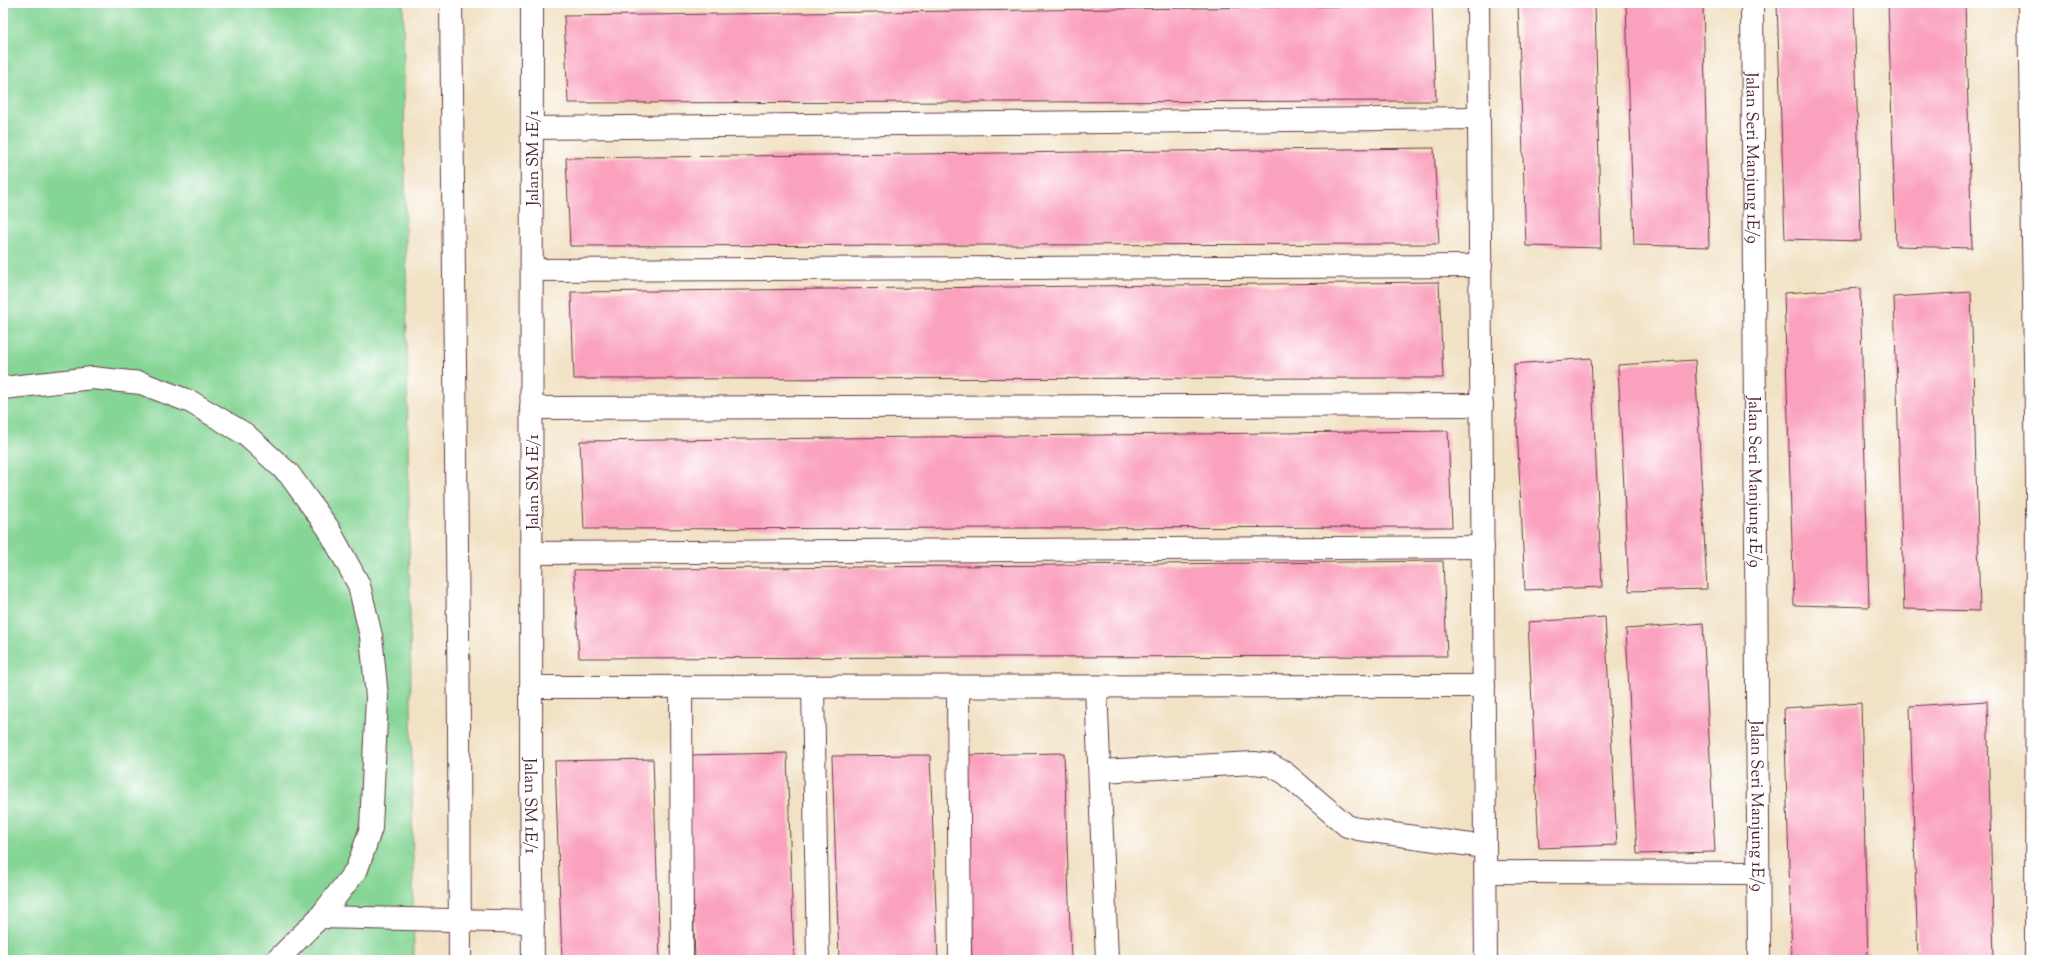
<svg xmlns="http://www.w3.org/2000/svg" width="2046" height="963" font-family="'Sorts Mill Goudy',serif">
<rect width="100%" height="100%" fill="#fff"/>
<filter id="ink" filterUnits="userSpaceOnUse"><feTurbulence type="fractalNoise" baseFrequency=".025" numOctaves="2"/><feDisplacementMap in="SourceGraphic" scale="8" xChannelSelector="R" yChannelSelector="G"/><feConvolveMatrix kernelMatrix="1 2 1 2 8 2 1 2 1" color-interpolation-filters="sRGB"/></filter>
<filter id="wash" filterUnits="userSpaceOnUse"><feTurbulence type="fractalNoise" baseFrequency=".012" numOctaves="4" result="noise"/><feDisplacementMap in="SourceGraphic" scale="16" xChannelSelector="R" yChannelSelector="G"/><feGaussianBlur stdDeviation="0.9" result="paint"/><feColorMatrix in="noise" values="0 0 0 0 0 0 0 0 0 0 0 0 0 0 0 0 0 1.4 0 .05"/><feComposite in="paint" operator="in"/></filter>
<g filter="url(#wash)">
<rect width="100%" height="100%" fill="#f2e2c5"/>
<path fill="#85d595" stroke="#687a60" d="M3,3H403L414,960H3Z"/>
<g id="blocks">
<g fill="#faa1be">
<path d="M1518,3H1595L1601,248L1526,246Z"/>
<path d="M1626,3H1703L1709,247L1634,245Z"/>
<path d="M1777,3H1854L1861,241L1785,239Z"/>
<path d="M1888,3H1965L1972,248L1896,246Z"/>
<path d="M1432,5L1436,101L568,103L564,16Z"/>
<path d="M1434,148L1439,244L570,246L566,158Z"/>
<path d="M1439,282L1443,378L574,379L571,292Z"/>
<path d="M1860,288L1869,607L1794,605L1784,293Z"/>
<path d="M1971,292L1980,611L1904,609L1894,297Z"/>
<path d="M1591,358L1602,587L1525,590L1514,364Z"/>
<path d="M1695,360L1707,589L1629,591L1618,365Z"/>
<path d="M1448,431L1452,527L584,529L580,441Z"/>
<path d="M1443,561L1447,656L579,658L574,570Z"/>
<path d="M1605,617L1617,845L1539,848L1528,622Z"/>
<path d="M1703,623L1715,852L1637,854L1626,629Z"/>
<path d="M1987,701L1994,960H1918L1910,706Z"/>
<path d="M1861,703L1868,960H1792L1784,708Z"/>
<path d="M787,753L794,960H695L688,755Z"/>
<path d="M1064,753L1071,960H972L965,755Z"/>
<path d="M930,755L938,960H839L832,756Z"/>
<path d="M653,759L660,960H562L555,761Z"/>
</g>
</g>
</g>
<g filter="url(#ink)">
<use href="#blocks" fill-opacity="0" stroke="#633c42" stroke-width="1"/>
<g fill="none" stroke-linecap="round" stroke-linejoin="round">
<g stroke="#633c42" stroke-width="24">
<g id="minor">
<path d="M451,3L459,726L460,960"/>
<path id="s1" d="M532,3L531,777L533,960"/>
<path d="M1478,3L1486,960"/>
<path id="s2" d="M1752,3L1759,960"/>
<path d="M2029,3L2037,476L2036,960"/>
<path d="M532,128L1479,118"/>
<path d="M532,270L1481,266"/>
<path d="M3,388L92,378L141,383L191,402L245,434L289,474L328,528L359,585L371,636L377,697L371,828L357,869L320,917L277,960"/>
<path d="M531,408L1482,405"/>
<path d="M532,553L1483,547"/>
<path d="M531,687L1484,686"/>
<path d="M681,687L682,960"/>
<path d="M813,687L818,960"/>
<path d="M958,687L960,960"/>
<path d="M1096,687L1107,960"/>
<path d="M1100,771L1254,763L1270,765L1285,773L1347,826L1358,829L1485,847"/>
<path d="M1486,872L1758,873"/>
<path d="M320,917L533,922"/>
</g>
</g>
<use href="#minor" stroke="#fff" stroke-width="22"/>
</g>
</g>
<g text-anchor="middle" stroke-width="3" stroke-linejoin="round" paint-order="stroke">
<g font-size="17" fill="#4a1f2b" stroke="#fff">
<text transform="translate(532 158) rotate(-90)" y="6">Jalan SM 1E/1</text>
<text dy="6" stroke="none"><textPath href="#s2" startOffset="155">Jalan Seri Manjung 1E/9</textPath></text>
<text transform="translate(532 482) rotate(-90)" y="6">Jalan SM 1E/1</text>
<text dy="6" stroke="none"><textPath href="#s2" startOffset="479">Jalan Seri Manjung 1E/9</textPath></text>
<text dy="6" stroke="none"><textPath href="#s2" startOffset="803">Jalan Seri Manjung 1E/9</textPath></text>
<text dy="6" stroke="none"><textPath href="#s1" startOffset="803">Jalan SM 1E/1</textPath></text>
</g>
</g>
<rect width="2046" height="963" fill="none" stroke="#fff" stroke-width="16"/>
</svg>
